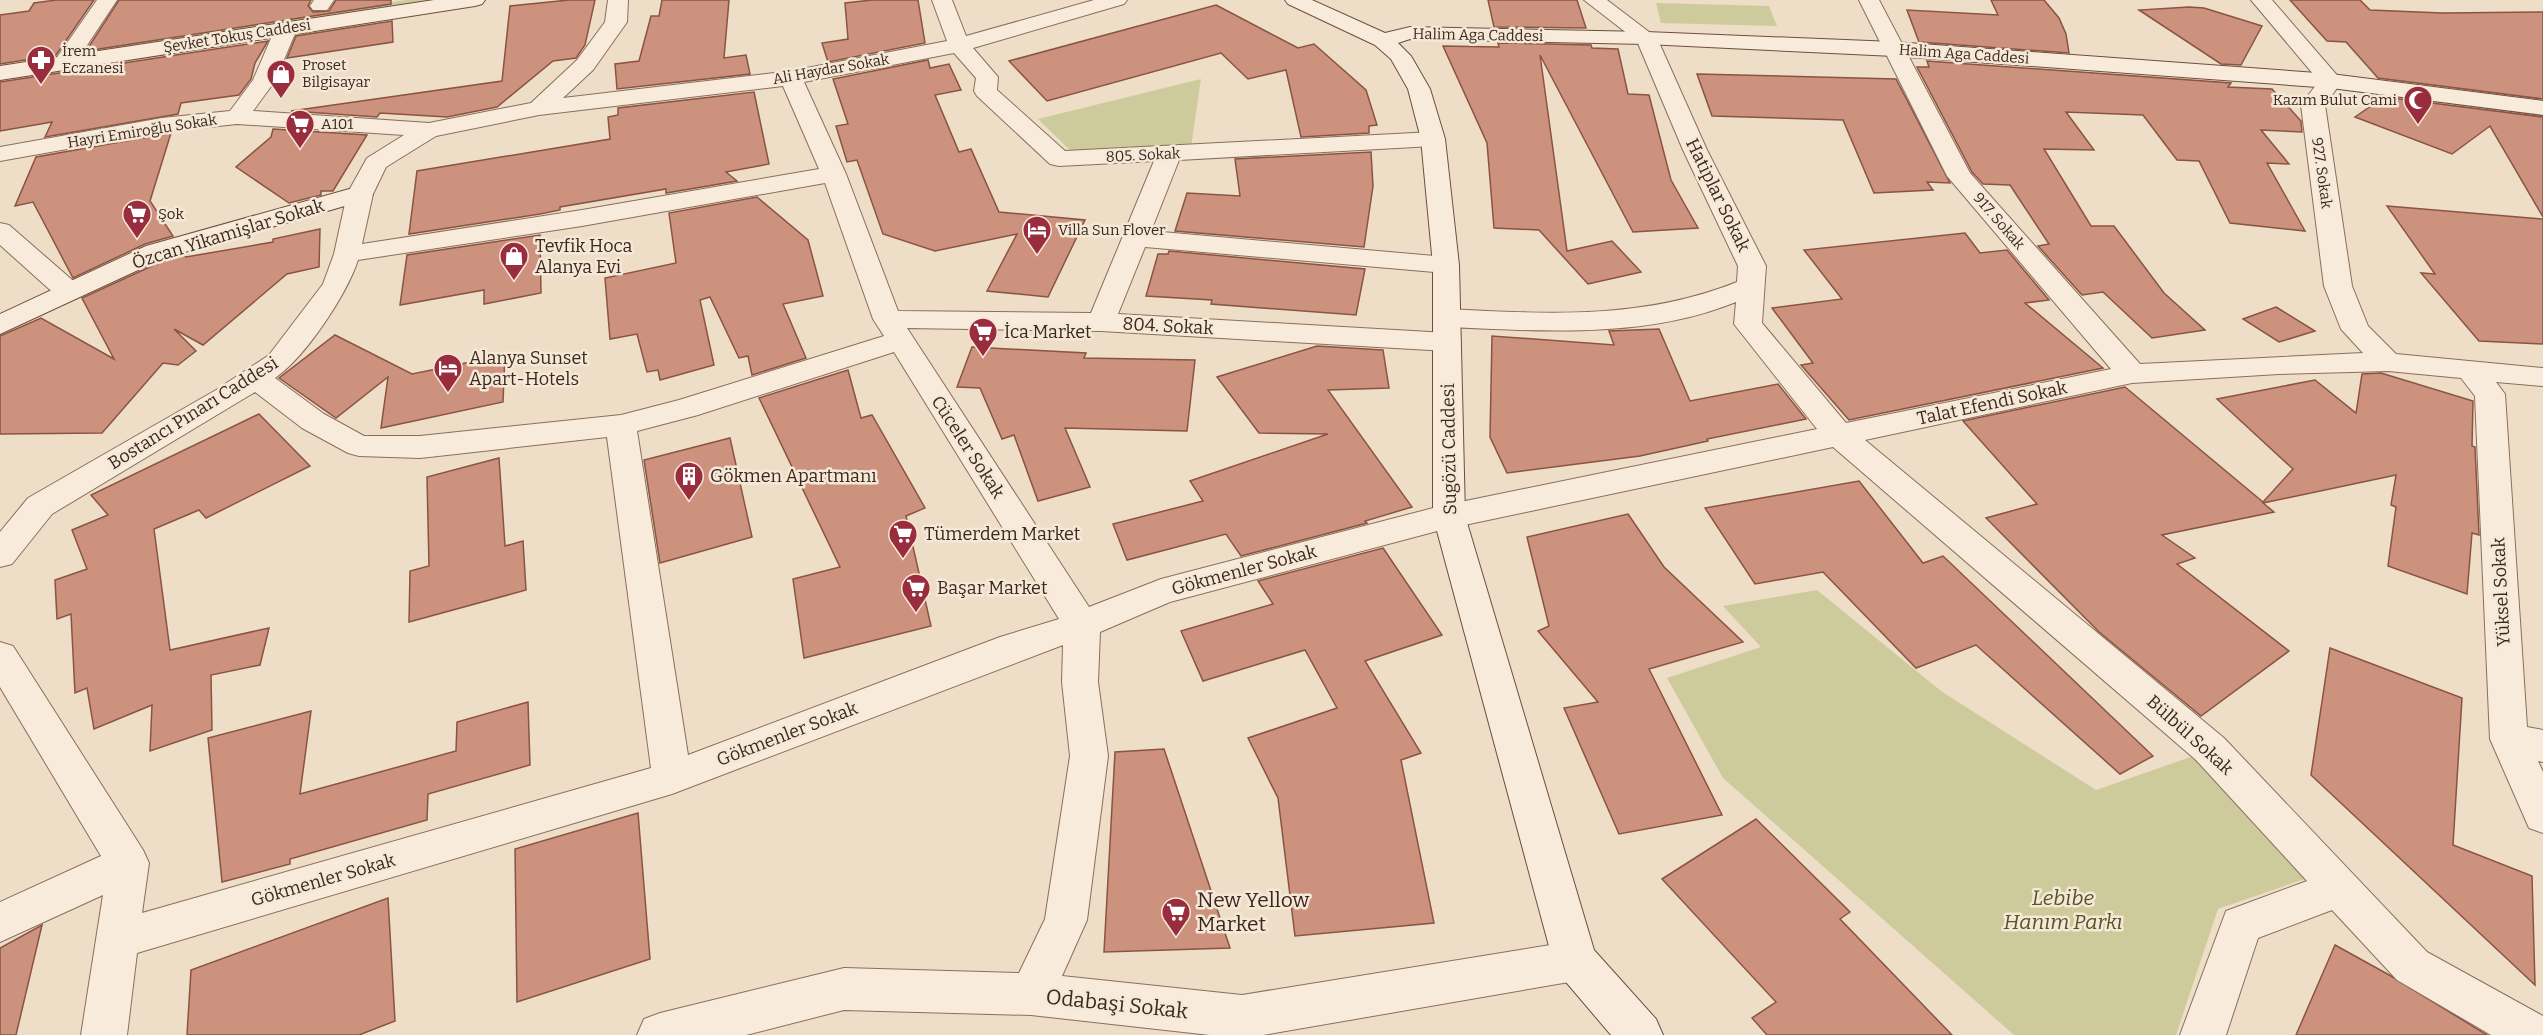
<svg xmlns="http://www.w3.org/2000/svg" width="2543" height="1035" font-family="Bitter,serif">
<rect width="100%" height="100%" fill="#eeddc7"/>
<g fill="#cdcb9b">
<path d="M406,0H439L89,53L91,48Z"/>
<path d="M1656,3L1769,6L1777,26L1661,23Z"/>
<path d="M1201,79L1191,147L1073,153L1038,119Z"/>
<path d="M1817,590L1941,691L2096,790L2202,753L2313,876L2218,909L2176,1035H2014L1723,778L1667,678L1761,647L1723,606Z"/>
</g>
<g fill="#cc927e" stroke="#8a5442" stroke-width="1.5">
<path d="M56,0H94L56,55L0,64V15L29,11L34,3Z"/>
<path d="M119,0H311L308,6L313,12L329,11L336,0H391V4L86,51Z"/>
<path d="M569,0H595L585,45L576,58L553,61L497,107L447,117L380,113L377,117L291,111L502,81L510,6Z"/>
<path d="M662,0H729L724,58L746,55L750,74L617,89L615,64L639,61L651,16H659Z"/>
<path d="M872,0H918L925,43L828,62L822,43L848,39L845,3Z"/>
<path d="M1488,0H1577L1586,28L1494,27Z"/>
<path d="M1991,0H2044L2059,18L2066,34L2069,53L1919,42L1907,10L1998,15Z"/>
<path d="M2290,0H2360L2370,10L2442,13L2543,12V99L2378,78L2346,42L2327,41Z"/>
<path d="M1216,5L1298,48L1314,44L1366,90L1377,125L1369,126V133L1301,137L1286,70L1248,79L1221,53L1047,101L1009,61Z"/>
<path d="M2189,7L2204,8L2262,26L2241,65L2221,64L2139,10Z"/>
<path d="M392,21L393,42L287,58L296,36Z"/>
<path d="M268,41L255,63L251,79L239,95L181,103L178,114L45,137L52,122L0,131V82Z"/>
<path d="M1498,43L1591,45L1592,48L1618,49L1628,94L1649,95L1671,180L1698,228L1633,232L1540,55L1567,251L1612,241L1641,272L1588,284L1539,230L1494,228L1487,143L1443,46L1499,47Z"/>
<path d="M928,60L930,68L949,64L961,90L935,95L959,152L971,149L999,212L1085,220L1048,297L987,291L1017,234L935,251L883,234L857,160L847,162L836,126L848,124L833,79Z"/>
<path d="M1927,61L2231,83L2228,87L2272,89L2301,121L2302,132L2261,130L2289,164L2267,163L2305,231L2230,223L2199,161L2177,160L2143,115L2066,112L2094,150L2044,149L2091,226H2114L2164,293L2205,330L2152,338L2103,292L2082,295L2038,246L2049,244L2010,185L1983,184L1972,172L1917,67H1929Z"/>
<path d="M1697,74L1896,79L1950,183L1927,182L1933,190L1874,193L1843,120L1712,116Z"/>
<path d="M754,92L769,164L726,172L737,181L666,193V189L560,207V210L540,214L409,234L417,171L610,139L608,117L618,115V108Z"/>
<path d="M2384,97L2543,117V217L2490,126L2452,154L2355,117Z"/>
<path d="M273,129L367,135L333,191H321V195L289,203L236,167L271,137Z"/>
<path d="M171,133L150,201L173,236L145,244L73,278L33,202L15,206L36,157Z"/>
<path d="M1371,152L1373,186L1364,247L1175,231L1187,193L1240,196L1235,159Z"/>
<path d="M757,197L808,240L823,296L783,304L806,358L752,375L748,356L739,358L710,297L700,300L714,365L660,380L658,370L647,372L637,334L610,339L605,278L676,263L669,213Z"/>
<path d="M2387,206L2543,219V344L2479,341L2421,273L2435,274Z"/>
<path d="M320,229L319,267L287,274L203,345L174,329L196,351L178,365L163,363L102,433L0,434V336L41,318L114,359L82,298L165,260L184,255L186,257L273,242V239Z"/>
<path d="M1965,233L1980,253L2007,250L2049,300L2025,303L2103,368L1849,420L1801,365L1813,363L1772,308L1842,299L1804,250Z"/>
<path d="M540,235L541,293L484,304V290L400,305L407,255Z"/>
<path d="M1169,251L1365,269L1356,315L1211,304L1212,300L1146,296L1158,254H1168Z"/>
<path d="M2276,307L2315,331L2279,342L2243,319Z"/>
<path d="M1659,329L1690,401L1778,384L1806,419L1707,439L1708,441L1640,456L1507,473L1490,437L1492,336L1614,345L1609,331Z"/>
<path d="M335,335L412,374L505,355L503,402L381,428L388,377L336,418L279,378Z"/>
<path d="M1317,346L1383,350L1389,388L1328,390L1412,507L1365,521L1367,523L1241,556L1226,534L1127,560L1113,524L1203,501L1190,481L1328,434L1259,433L1217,377Z"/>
<path d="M972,347L1086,353L1084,358L1195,360L1187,431L1065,428L1090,487L1038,501L1014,435L1002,439L980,388L957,387Z"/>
<path d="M848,370L861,418L872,415L925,508L906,516L931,626L804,658L793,579L840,567L759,398Z"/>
<path d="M2381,373L2473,401L2472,446L2475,447L2479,535L2472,533L2467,594L2388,566L2396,507L2391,505L2396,475L2263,503L2274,512L2162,535L2195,558L2177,564L2289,651L2201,716L2099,632L1986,518L2037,504L1963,421L2125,387L2263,502L2293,469L2217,399L2315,380L2356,413L2362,374Z"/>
<path d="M259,414L310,466L206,518L199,510L154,529L170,650L269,628L260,665L211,675L212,730L150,751L152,705L94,729L87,688L75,693L71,614L57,619L55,580L87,569L72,530L108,515L91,495Z"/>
<path d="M730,438L752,537L660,563L644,460Z"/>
<path d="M499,458L505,546L523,541L526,590L409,622L410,571L429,566L427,477Z"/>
<path d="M1859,481L1923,563L1943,556L2153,756L2120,774L1976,645L1916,668L1823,572L1755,584L1705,508Z"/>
<path d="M1628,514L1664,567L1743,642L1649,669L1722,815L1619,834L1564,708L1598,702L1538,631L1549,626L1527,537Z"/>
<path d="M1383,548L1442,635L1365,661L1421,753L1401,760L1434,923L1295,936L1278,798L1248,738L1337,708L1305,650L1203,681L1181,631L1273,604L1258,581Z"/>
<path d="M2330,648L2462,698L2453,845L2532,876L2535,985L2311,775Z"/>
<path d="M528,702L530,765L428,794L427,820L290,859V864L222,882L208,738L311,711L300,794L456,751L457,722Z"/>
<path d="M1164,749L1230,948L1104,952L1115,752Z"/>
<path d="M638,813L650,959L517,1002L515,849Z"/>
<path d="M1756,819L1850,912L1840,919L1952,1035H1767L1752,1018L1776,1002L1662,879Z"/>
<path d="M388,898L395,1021L359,1035H187L191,970Z"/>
<path d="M42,925L16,1035H0V948Z"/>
<path d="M2335,945L2391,976L2487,1035H2296Z"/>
</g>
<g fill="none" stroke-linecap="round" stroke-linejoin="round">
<g stroke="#8a6e5c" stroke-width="2">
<g id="street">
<path d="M97,0H117L72,68H56L53,63Z"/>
<path d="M314,0H334L327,10H313L310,6Z"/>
<path d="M608,0H628L627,22L593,70L563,98L791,71L947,41L932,0H952L966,36L1094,0H1127L1124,4L973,48L998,77L997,90L1065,151L1433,132L1441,134L1445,139L1441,144L1433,146L1179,160L1151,231L1446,257L1456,259L1459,265L1456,271L1446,273L1145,247L1118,314L1447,333L1457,336L1461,342L1457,348L1447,351L1101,331L907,328L1089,607L1161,579L1441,506L1817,429L1734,324L1736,302C1645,339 1543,331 1447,327L1437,324L1433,318L1437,312L1447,309C1548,314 1642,320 1737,282L1738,266L1683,150L1637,41L1584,0H1607L1657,38L1707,150L1766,266L1762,323L1846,423L2111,369L1947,176L1859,0H1879L1970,173L2140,364L2363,353L2341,329L2324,286L2301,105L2319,81L2251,0H2272L2342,81L2325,105L2352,286L2368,326L2396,354L2543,368V386L2496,382L2505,394L2527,727L2543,730V762L2538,761L2543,772V833L2529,828L2490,739L2475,396L2461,378L2388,371L2279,374L2132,383L1865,440L2224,738L2427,952L2543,1016V1035H2491L2397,980L2332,910L2258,938L2226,1035H2180L2226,911L2307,881L2196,760L1833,447L1441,530L1170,602L1100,632L1098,682L1108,756L1087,920L1062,976L1242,995L1575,941L1590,947L1597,961L1590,975L1575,981L1263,1035H1210L1031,1015L844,1010L746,1035H637L644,1019L660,1013L844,968L1019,973L1045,919L1070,756L1062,682L1063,645L672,794L137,953L127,1035H81L103,895L0,942V902L101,856L0,687V642L13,646L143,850L149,863L142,913L651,768L607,437L420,458L359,456L348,453L302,428L255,392L52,514L12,564L0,567V532L28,498L216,390L269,355L323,284L334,254L347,194L367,158L404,135L237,124L162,132L0,161V147L162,118L230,111L253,80L275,29L278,24H294L297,29L275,81L253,111L429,123L531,103L577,60L605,22ZM954,53L976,78L974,91L977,96L1050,164L1059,166L1154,161L1091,313L898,311L846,174L804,82ZM783,86L819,169L582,210L362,244L373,194L386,167L436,136L539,115ZM825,183L873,319L884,336L679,400L621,415L420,436H364L324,414L275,378C305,358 347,294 358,260L582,226ZM894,352L1059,619L1000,637L688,755L637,431L698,415Z"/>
<path d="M0,223L9,225L78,285L82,291L78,297L68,299L58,297L0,245Z"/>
</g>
</g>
<g stroke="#6c4f3f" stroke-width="2">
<g id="secondary">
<path d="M434,0H485L482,4L475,6L0,80V66Z"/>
<path d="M1285,0H1312L1385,33L1410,27L1646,32L1894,42L2331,74L2543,101V115L2331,88L1894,56L1646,44L1410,39L1398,43L1411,56L1430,89L1445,139L1459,265L1465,516L1594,950L1656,1019L1663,1035H1611L1560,975L1553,961L1433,516V265L1421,139L1408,89L1391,59L1375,45L1288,4Z"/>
<path d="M360,186L369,189L373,194L369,199L164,258L0,334V314L146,246Z"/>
</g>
</g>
<use href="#street" fill="#f9ebdb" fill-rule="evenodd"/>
<use href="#secondary" fill="#f9ebdb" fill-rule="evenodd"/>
</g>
<defs>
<g id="pharmacy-pin" transform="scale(1.5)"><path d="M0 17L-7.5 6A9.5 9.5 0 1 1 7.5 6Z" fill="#992d3e" stroke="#f6e8d7"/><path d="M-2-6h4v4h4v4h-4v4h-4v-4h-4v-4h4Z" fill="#fff"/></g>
<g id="shop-pin" transform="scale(1.5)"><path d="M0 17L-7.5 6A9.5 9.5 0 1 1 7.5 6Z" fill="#992d3e" stroke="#f6e8d7"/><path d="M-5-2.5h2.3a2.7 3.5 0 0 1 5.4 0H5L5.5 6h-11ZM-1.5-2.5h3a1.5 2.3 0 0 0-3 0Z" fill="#fff"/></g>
<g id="mosque-pin" transform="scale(1.5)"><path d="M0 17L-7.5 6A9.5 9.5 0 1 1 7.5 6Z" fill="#992d3e" stroke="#f6e8d7"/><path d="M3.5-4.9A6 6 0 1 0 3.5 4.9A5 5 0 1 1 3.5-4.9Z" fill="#fff"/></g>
<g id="supermarket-pin" transform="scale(1.5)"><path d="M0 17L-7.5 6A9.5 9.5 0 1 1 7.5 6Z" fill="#992d3e" stroke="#f6e8d7"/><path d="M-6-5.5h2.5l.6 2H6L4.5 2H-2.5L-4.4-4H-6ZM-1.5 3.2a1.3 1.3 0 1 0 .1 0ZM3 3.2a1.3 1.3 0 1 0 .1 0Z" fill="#fff"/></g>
<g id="hotel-pin" transform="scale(1.5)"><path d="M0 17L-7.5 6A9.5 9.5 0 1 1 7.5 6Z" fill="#992d3e" stroke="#f6e8d7"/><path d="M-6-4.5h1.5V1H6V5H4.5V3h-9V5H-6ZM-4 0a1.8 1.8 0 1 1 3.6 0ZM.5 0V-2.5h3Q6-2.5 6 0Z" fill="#fff"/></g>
<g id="building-pin" transform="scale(1.5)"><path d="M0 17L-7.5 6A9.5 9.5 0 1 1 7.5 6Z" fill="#992d3e" stroke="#f6e8d7"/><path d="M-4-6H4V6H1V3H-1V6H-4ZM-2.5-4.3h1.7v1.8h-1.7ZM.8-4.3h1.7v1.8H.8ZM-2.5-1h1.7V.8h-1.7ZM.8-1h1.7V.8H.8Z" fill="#fff"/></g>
</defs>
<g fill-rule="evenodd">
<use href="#pharmacy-pin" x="41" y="60"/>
<use href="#shop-pin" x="281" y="74"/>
<use href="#mosque-pin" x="2418" y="100"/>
<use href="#supermarket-pin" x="300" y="124"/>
<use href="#supermarket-pin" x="137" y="214"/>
<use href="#hotel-pin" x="1037" y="230"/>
<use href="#shop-pin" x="514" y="256"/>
<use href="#supermarket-pin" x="983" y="332"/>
<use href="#hotel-pin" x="448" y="368"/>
<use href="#building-pin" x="689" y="476"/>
<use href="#supermarket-pin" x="903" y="534"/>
<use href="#supermarket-pin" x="916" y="588"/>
<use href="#supermarket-pin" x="1176" y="912"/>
</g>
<g text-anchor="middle" stroke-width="5" stroke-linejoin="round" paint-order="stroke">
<g font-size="15" fill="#3b2920" stroke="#f6e8d7">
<text transform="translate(1478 35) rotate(1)" y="5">Halim Aga Caddesi</text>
<text transform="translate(237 36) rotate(-9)" y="5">Şevket Tokuş Caddesi</text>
<text transform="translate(1964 54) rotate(4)" y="5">Halim Aga Caddesi</text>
<text transform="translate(831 69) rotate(-10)" y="5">Ali Haydar Sokak</text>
<text transform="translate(142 131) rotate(-9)" y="5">Hayri Emiroğlu Sokak</text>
<text transform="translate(1143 155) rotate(-3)" y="5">805. Sokak</text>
<text transform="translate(2322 173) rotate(82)" y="5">927. Sokak</text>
<text transform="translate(1999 221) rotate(49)" y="5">917. Sokak</text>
</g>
<g font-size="15" fill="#3b2920" stroke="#f6e8d7" text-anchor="start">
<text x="62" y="56">İrem<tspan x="62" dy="17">Eczanesi</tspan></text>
<text x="302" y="70">Proset<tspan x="302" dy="17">Bilgisayar</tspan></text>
<text x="2397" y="105" text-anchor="end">Kazım Bulut Cami</text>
<text x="321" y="129">A101</text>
<text x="158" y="219">Şok</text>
<text x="1058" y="235">Villa Sun Flover</text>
</g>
<g font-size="18" fill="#3b2920" stroke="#f6e8d7">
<text transform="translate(1718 195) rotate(64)" y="6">Hatiplar Sokak</text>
<text transform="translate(228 234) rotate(-17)" y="6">Özcan Yikamişlar Sokak</text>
<text transform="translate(1168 326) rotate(3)" y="6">804. Sokak</text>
<text transform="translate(1992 403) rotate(-12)" y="6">Talat Efendi Sokak</text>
<text transform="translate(193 413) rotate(-32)" y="6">Bostancı Pınarı Caddesi</text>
<text transform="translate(968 447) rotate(57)" y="6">Cüceler Sokak</text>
<text transform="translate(1449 449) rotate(-91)" y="6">Sugözü Caddesi</text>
<text transform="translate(1244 570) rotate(-15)" y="6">Gökmenler Sokak</text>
<text transform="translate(2501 592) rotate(-93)" y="6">Yüksel Sokak</text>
<text transform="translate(787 734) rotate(-21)" y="6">Gökmenler Sokak</text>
<text transform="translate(2190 735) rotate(42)" y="6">Bülbül Sokak</text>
<text transform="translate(323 880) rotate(-16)" y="6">Gökmenler Sokak</text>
</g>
<g font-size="18" fill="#3b2920" stroke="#f6e8d7" text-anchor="start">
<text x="535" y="252">Tevfik Hoca<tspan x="535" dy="21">Alanya Evi</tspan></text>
<text x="1004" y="338">İca Market</text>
<text x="469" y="364">Alanya Sunset<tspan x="469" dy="21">Apart-Hotels</tspan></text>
<text x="710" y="482">Gökmen Apartmanı</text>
<text x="924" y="540">Tümerdem Market</text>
<text x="937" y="594">Başar Market</text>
</g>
<g font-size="21" font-style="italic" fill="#525727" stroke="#f6e8d7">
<text x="2063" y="905">Lebibe<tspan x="2063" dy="24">Hanım Parkı</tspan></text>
</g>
<g font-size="21" fill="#3b2920" stroke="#f6e8d7" text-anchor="start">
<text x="1197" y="907">New Yellow<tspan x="1197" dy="24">Market</tspan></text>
</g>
<g font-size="21" fill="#3b2920" stroke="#f6e8d7">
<text transform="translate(1117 1004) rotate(6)" y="7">Odabaşi Sokak</text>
</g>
</g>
</svg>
